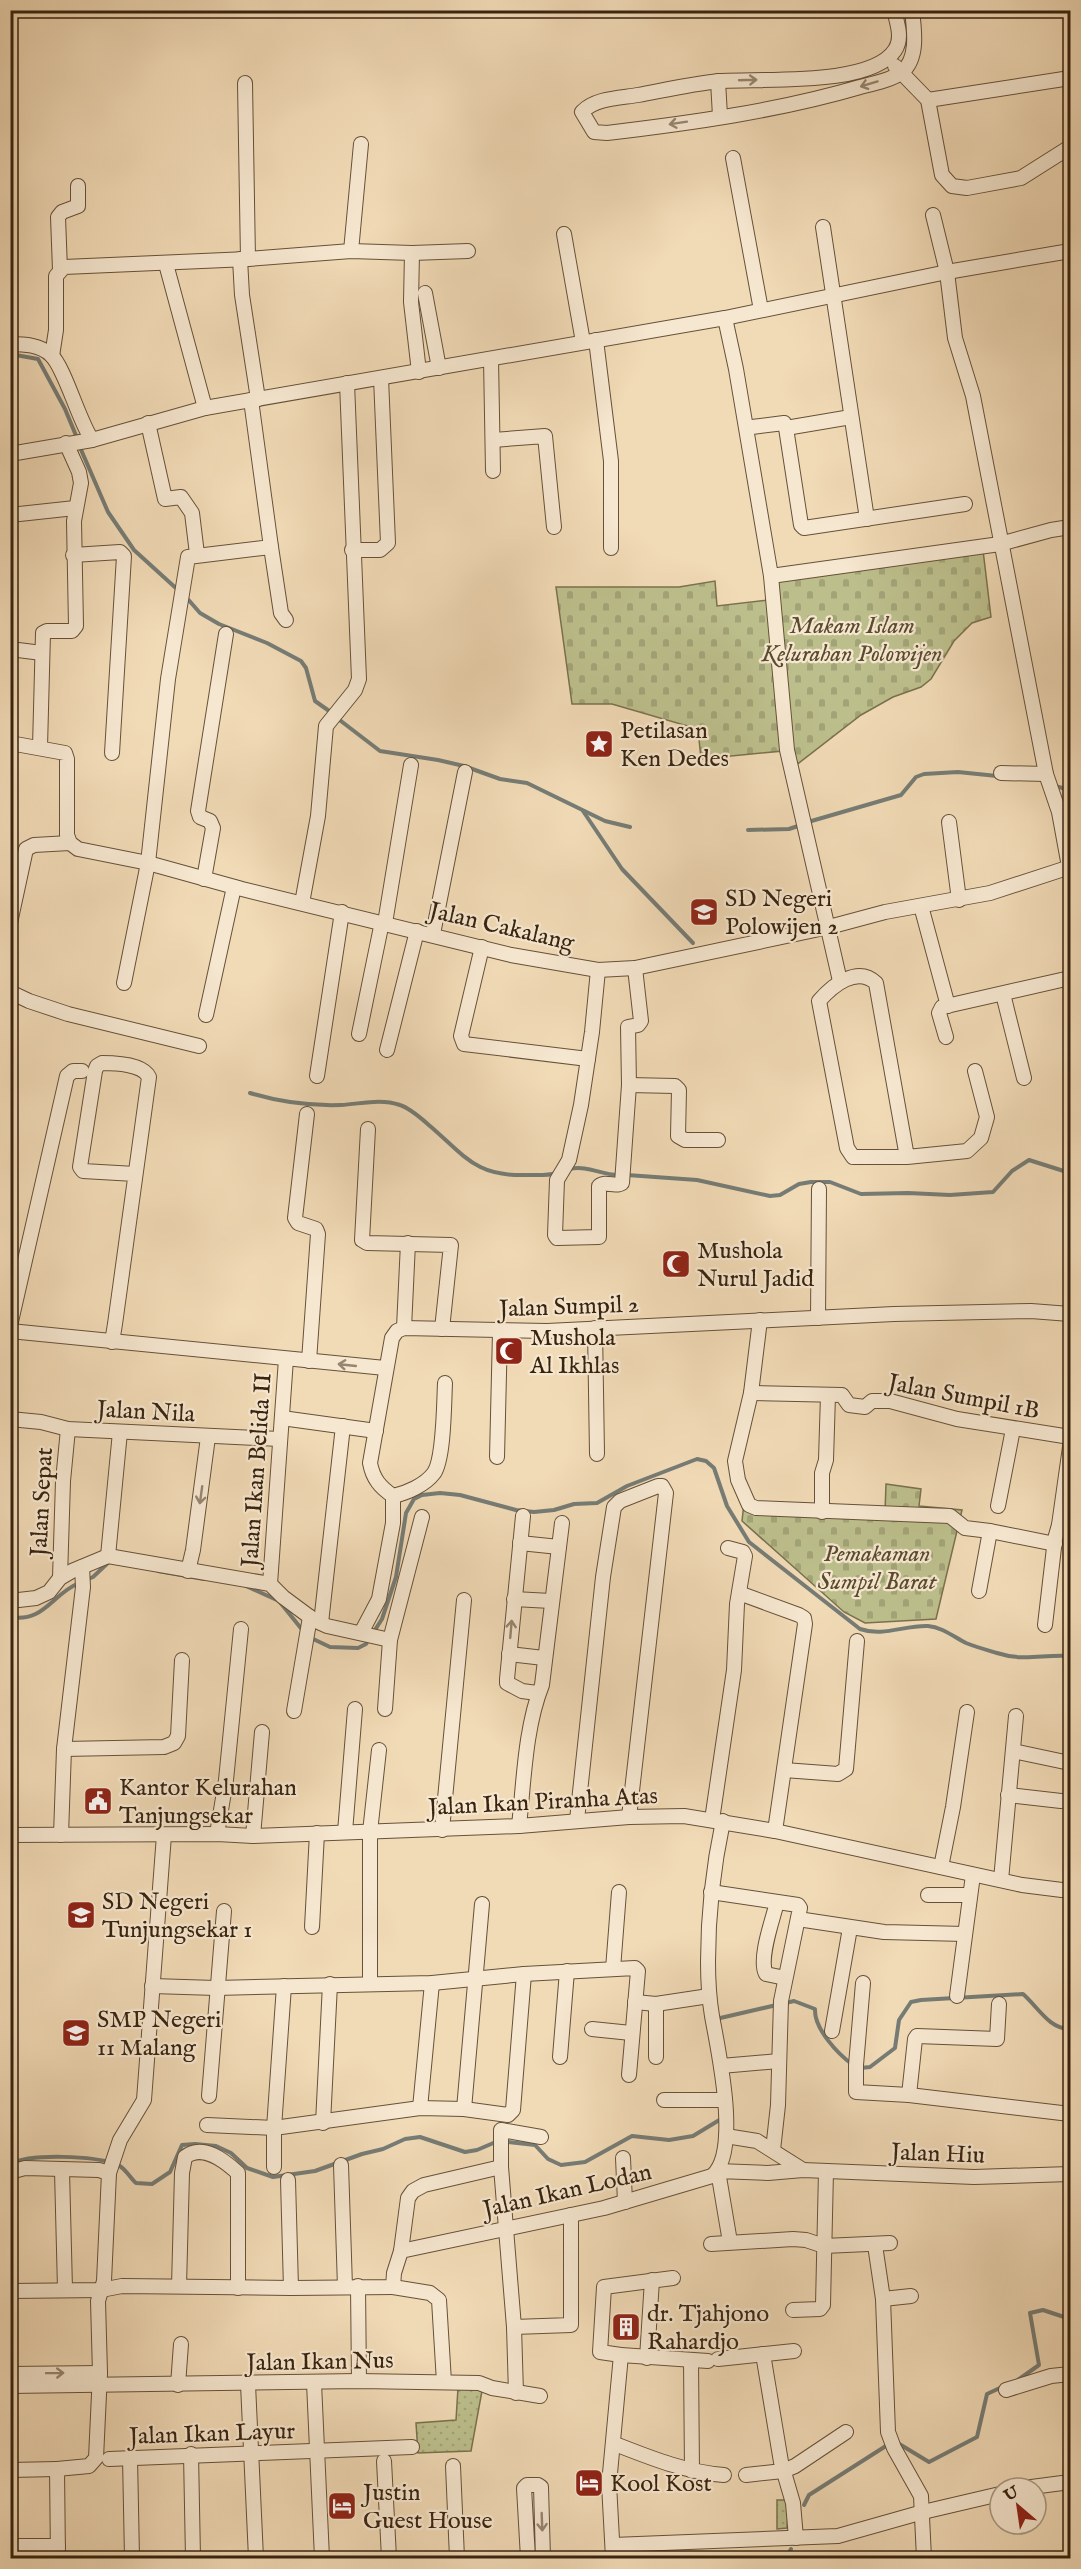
<svg xmlns="http://www.w3.org/2000/svg" width="1081" height="2569" font-family="'IM FELL English',serif">
<defs>
<pattern id="grass-dots" width="8" height="8" patternUnits="userSpaceOnUse" patternTransform="scale(1.5)"><rect width="8" height="8" fill="#bcbf8c"/><path d="M2 2h.1M6 6h.1" fill="none" stroke="#a2a478" stroke-width="1.8" stroke-linecap="round"/></pattern>
<pattern id="cemetery-stones" width="16" height="16" patternUnits="userSpaceOnUse" patternTransform="scale(1.5)"><rect width="16" height="16" fill="#bcbf8c"/><path d="M2 7V4a2 2 0 0 1 4 0v3zM10 15v-3a2 2 0 0 1 4 0v3z" fill="#a2a478"/></pattern>
</defs>
<rect width="100%" height="100%" fill="#f1dab6"/>
<filter id="stains"><feTurbulence type="fractalNoise" baseFrequency=".00333" numOctaves="4"/><feColorMatrix values="0 0 0 0 .2 0 0 0 0 .09 0 0 0 0 .02 0 0 0 .5 -.17"/></filter>
<radialGradient id="worn" r=".72"><stop offset=".6" stop-color="#630" stop-opacity="0"/><stop offset="1" stop-color="#630" stop-opacity=".3"/></radialGradient>
<g fill="url(#grass-dots)" stroke="#7a714e" stroke-width="1.5">
<path d="M458,2388H477L482,2391L471,2451L418,2453L416,2423L456,2420Z"/>
<path d="M777,2500H789L787,2528L777,2529Z"/>
</g>
<g fill="url(#cemetery-stones)" stroke="#7a714e" stroke-width="1.5">
<path d="M983,550L991,617L972,623L954,641L931,679L921,687L893,697L861,715L795,766L776,579Z"/>
<path d="M715,581L717,606L768,600L783,751L701,759L698,729L612,704H572L556,587H679Z"/>
<path d="M886,1484L921,1489L919,1506L962,1510L936,1619L865,1623L844,1612L742,1521L744,1503L885,1512Z"/>
</g>
<g fill="none" stroke-linecap="round" stroke-linejoin="round">
<g stroke="#767c75" stroke-width="4">
<path d="M10,354L38,359L65,409L77,438"/>
<path d="M79,445L108,512L134,550L178,590"/>
<path d="M186,597L200,613L219,624L267,643L301,661L306,668L315,701L332,713"/>
<path d="M337,718L380,751L438,760L464,766L500,779L527,783L605,821L630,827"/>
<path d="M1055,786L1070,790"/>
<path d="M583,811L622,869L693,943"/>
<path d="M808,822L901,795L916,777L924,774L958,772L997,776"/>
<path d="M748,830L789,829L801,825"/>
<path d="M250,1093C279,1102 310,1106 341,1105C361,1104 380,1098 400,1105C410,1108 422,1119 430,1126C466,1157 476,1177 528,1175C537,1175 547,1176 556,1173"/>
<path d="M569,1169C589,1165 600,1175 619,1175"/>
<path d="M627,1175L697,1180L770,1196L780,1195L799,1184L811,1182H830L861,1194L908,1193L950,1195L993,1192L1012,1171L1029,1160L1070,1173"/>
<path d="M158,1571L204,1579"/>
<path d="M86,1580L93,1577L110,1561"/>
<path d="M246,1586L279,1601L304,1632"/>
<path d="M10,1617C44,1623 52,1594 79,1583"/>
<path d="M309,1637L330,1647L358,1648L366,1644L382,1619L396,1577L406,1513L414,1499L422,1495L440,1493L460,1495L516,1510L534,1512L554,1510L574,1504L597,1503L627,1486L697,1459L706,1461L714,1468L727,1506L749,1542L860,1629C883,1637 905,1625 928,1626C942,1627 954,1637 966,1643C976,1647 987,1650 997,1653C1025,1662 1043,1654 1070,1656"/>
<path d="M716,2019L794,2001L815,2009C814,2029 838,2054 853,2065"/>
<path d="M860,2068L870,2067L895,2048L899,2020L911,2002L921,2000L1023,1994C1038,2007 1049,2029 1070,2029"/>
<path d="M10,2164C31,2153 94,2156 116,2164C125,2167 129,2177 136,2183L152,2184L170,2172L182,2145L195,2144L216,2146L231,2153L247,2168L273,2177L315,2171L362,2154L383,2149L405,2139L420,2137L465,2152L477,2150L498,2141L535,2145L548,2159L561,2165L585,2162L632,2136L669,2140L693,2136L721,2119"/>
<path d="M1015,2382L1039,2365L1030,2313L1043,2310L1070,2319"/>
<path d="M896,2442L929,2462L977,2437L987,2394L1002,2387"/>
<path d="M804,2505L809,2495L889,2444"/>
<path d="M786,2558L791,2549"/>
</g>
<g stroke="#665139" stroke-width="16">
<g id="minor">
<path d="M894,10C897,23 903,38 895,50C871,87 760,78 719,81C692,84 665,90 638,95C620,98 595,98 582,112L594,132L607,133C691,123 778,111 860,87C872,84 892,80 902,72C919,58 914,29 912,10"/>
<path d="M895,66L928,100L942,175L952,186L967,188L1021,178L1070,147"/>
<path d="M718,81L720,116"/>
<path d="M245,83L248,259"/>
<path d="M928,100L1070,78"/>
<path d="M733,158L761,310"/>
<path d="M933,215L947,272L955,338L973,396L1046,774L1059,812L1070,872"/>
<path d="M823,227L867,519"/>
<path d="M564,234L583,342"/>
<path d="M351,251L361,144"/>
<path d="M412,253L411,302L419,372"/>
<path d="M240,259L242,295L258,399"/>
<path d="M166,264L205,408"/>
<path d="M60,270L58,217L62,212L78,206V186"/>
<path d="M425,293L439,368"/>
<path d="M725,318L736,369L771,576L787,750L840,981"/>
<path d="M596,340L611,461V548"/>
<path d="M10,344C25,344 40,345 51,355C65,368 78,419 92,440L205,408L725,318L947,272L1070,251"/>
<path d="M52,356L56,330V276L64,267L248,259L351,251L412,253L468,251"/>
<path d="M491,359L493,471"/>
<path d="M148,423L165,499L181,497L192,513L197,554"/>
<path d="M752,427L784,423L786,428L851,417"/>
<path d="M786,428L801,525L804,528L965,504"/>
<path d="M493,440L545,436L554,527"/>
<path d="M10,454L92,440"/>
<path d="M10,515L75,508"/>
<path d="M271,547L281,613L286,620"/>
<path d="M352,550H380L388,543L381,378"/>
<path d="M73,555L120,552L124,556L112,753"/>
<path d="M771,576L1000,544L1051,530L1070,527"/>
<path d="M10,649L42,653"/>
<path d="M10,743L65,753L67,759V835L70,843L78,849L148,863L242,889L511,955L598,970L635,968L829,927L885,912L990,893L1070,867"/>
<path d="M40,747L43,633L47,631H72L76,626L74,521L81,483L79,472L66,443"/>
<path d="M1001,773L1046,774"/>
<path d="M949,822L959,900"/>
<path d="M204,879L213,828L210,821L200,817L198,811L226,634"/>
<path d="M302,903L318,816L326,726L355,690L359,679L347,383"/>
<path d="M921,906L948,1006"/>
<path d="M10,923L26,849L34,845L70,843"/>
<path d="M385,923L411,765"/>
<path d="M433,934L465,772"/>
<path d="M482,947L461,1036L464,1044L588,1059"/>
<path d="M598,970L592,1032L581,1105L569,1160L557,1180L555,1235L557,1238L599,1237V1186C606,1180 615,1188 622,1183L629,1085L628,1027L638,1025L641,1021L635,968"/>
<path d="M124,983L148,863L168,679L188,557L271,547L251,400"/>
<path d="M10,992L29,1001L68,1014L199,1046"/>
<path d="M1003,994L1024,1078"/>
<path d="M206,1015L234,887"/>
<path d="M359,1034L382,922"/>
<path d="M946,1037L939,1013L942,1007L1070,978"/>
<path d="M387,1050L417,931"/>
<path d="M317,1076L342,912"/>
<path d="M629,1085L675,1086L679,1090L678,1136L685,1140H718"/>
<path d="M307,1114L295,1218L298,1223L316,1229L318,1234L309,1361"/>
<path d="M368,1129L362,1240L367,1243L451,1245L442,1329"/>
<path d="M907,1157L876,983C857,965 832,986 819,1001L847,1148L853,1157H907L967,1151L981,1138L987,1117L975,1071"/>
<path d="M818,1318L819,1189"/>
<path d="M760,1320L751,1393L735,1461L738,1480L749,1505L756,1508L950,1516L965,1528L990,1531"/>
<path d="M10,1326L67,1076L73,1071H82"/>
<path d="M404,1328L408,1243"/>
<path d="M595,1328L597,1454"/>
<path d="M10,1331L385,1368"/>
<path d="M112,1342L115,1324L149,1077C143,1064 115,1063 102,1063L97,1066L95,1071L80,1167L83,1171L135,1174"/>
<path d="M445,1383C444,1403 444,1459 434,1473C425,1485 407,1493 393,1496C380,1487 373,1479 370,1463L392,1338L397,1331L404,1328L547,1331L894,1314L1031,1311L1070,1314"/>
<path d="M751,1393L842,1395L849,1405L865,1407L872,1401H890L957,1419L1070,1437"/>
<path d="M282,1418L376,1431"/>
<path d="M10,1419L41,1422L68,1429L279,1439"/>
<path d="M497,1457L500,1332"/>
<path d="M998,1506L1013,1429"/>
<path d="M822,1512V1473L826,1460L828,1395"/>
<path d="M523,1516L507,1679V1683L522,1691L537,1693"/>
<path d="M1059,1525L1070,1447"/>
<path d="M520,1543L559,1547"/>
<path d="M108,1556L120,1432"/>
<path d="M188,1571L193,1550L208,1437"/>
<path d="M60,1578L63,1481L68,1429"/>
<path d="M270,1584L286,1359"/>
<path d="M979,1591L990,1531L1055,1544"/>
<path d="M739,1593L799,1615L804,1618L805,1624L775,1831"/>
<path d="M514,1599L551,1601"/>
<path d="M10,1601L36,1598L49,1592L60,1578L72,1571L108,1556L270,1584L283,1597L314,1620L327,1626L390,1640"/>
<path d="M321,1623L343,1426"/>
<path d="M1045,1625L1055,1539L1059,1525L1070,1526"/>
<path d="M361,1633L379,1599L393,1523V1496"/>
<path d="M509,1654L544,1658"/>
<path d="M385,1709L390,1640L422,1517"/>
<path d="M294,1711L310,1617"/>
<path d="M64,1749L164,1747L174,1743L178,1736L182,1660"/>
<path d="M1013,1751L1065,1762"/>
<path d="M784,1770L838,1774L846,1769L857,1641"/>
<path d="M1008,1795L1061,1801"/>
<path d="M577,1820L603,1577L614,1507L620,1501L658,1486H662L666,1493L629,1817"/>
<path d="M712,1820L734,1670L737,1604L745,1556L743,1552L728,1548"/>
<path d="M519,1826C524,1780 525,1728 542,1685L562,1523"/>
<path d="M442,1830L464,1600"/>
<path d="M345,1832L355,1709"/>
<path d="M217,1834L226,1780L241,1629"/>
<path d="M10,1835L217,1834L253,1836L519,1826L629,1817L684,1816L775,1831L1022,1885L1070,1891"/>
<path d="M61,1835L64,1749L83,1587L82,1567"/>
<path d="M253,1836L262,1732"/>
<path d="M941,1867L953,1807L967,1712"/>
<path d="M1001,1880L1016,1716"/>
<path d="M711,1892L798,1905L800,1908L781,2001L778,2105L773,2150"/>
<path d="M928,1895H970"/>
<path d="M777,1902C773,1919 758,1959 766,1974L785,1978"/>
<path d="M798,1919L884,1932L965,1934"/>
<path d="M312,1927L317,1833"/>
<path d="M613,1969L619,1892"/>
<path d="M863,1983L856,2065V2092L909,2095L1070,2114"/>
<path d="M370,1984V1832L379,1750"/>
<path d="M152,1986L216,1988L432,1983L524,1974L635,1968L638,1971L629,2075"/>
<path d="M957,1996L973,1875"/>
<path d="M635,2002L656,2004L709,1996"/>
<path d="M592,2029L631,2033"/>
<path d="M832,2031L850,1928"/>
<path d="M560,2057L567,1971"/>
<path d="M656,2057V2004"/>
<path d="M721,2066L779,2061"/>
<path d="M909,2095L915,2039L917,2036L997,2039L999,2004"/>
<path d="M209,2096L224,1911"/>
<path d="M664,2100H725"/>
<path d="M420,2108L432,1983"/>
<path d="M464,2109L482,1904"/>
<path d="M323,2123L330,1984"/>
<path d="M207,2125L274,2128L420,2108L464,2109L508,2115L513,2110L524,1974"/>
<path d="M726,2136L757,2141L803,2170"/>
<path d="M541,2137L501,2130V2167L514,2327L571,2325V2215"/>
<path d="M623,2158L625,2202"/>
<path d="M341,2165L345,2287"/>
<path d="M274,2167V2128L284,1986"/>
<path d="M62,2171L65,2289"/>
<path d="M10,2172L25,2168L99,2170L109,2173"/>
<path d="M288,2180L291,2288"/>
<path d="M730,2242L718,2171L768,2173L803,2170L974,2177L1070,2174"/>
<path d="M711,2244L793,2239L806,2240L824,2246L890,2243"/>
<path d="M875,2245L883,2299L888,2432L894,2448L921,2496L924,2558"/>
<path d="M401,2251L408,2198L413,2191L424,2185L501,2167"/>
<path d="M673,2278L604,2287L600,2352L621,2355L708,2361"/>
<path d="M179,2286L182,2173L185,2157C203,2143 225,2161 238,2173V2288"/>
<path d="M358,2286L359,2381"/>
<path d="M393,2287L430,2293L439,2300L444,2382"/>
<path d="M10,2291L101,2290L122,2286L291,2288L393,2287L394,2273L401,2251L604,2208L712,2176C741,2152 718,2050 712,2016C709,1998 708,1980 708,1962C708,1914 713,1868 723,1821"/>
<path d="M883,2299L911,2296"/>
<path d="M793,2310L820,2309L823,2305L826,2171"/>
<path d="M514,2327L516,2393"/>
<path d="M763,2354L781,2462L793,2503L796,2538"/>
<path d="M647,2358L652,2280"/>
<path d="M718,2359L794,2351"/>
<path d="M691,2361L692,2471"/>
<path d="M10,2374L100,2373"/>
<path d="M314,2383L322,2558"/>
<path d="M248,2384L256,2558"/>
<path d="M178,2385L181,2344"/>
<path d="M10,2386L359,2381L479,2383L492,2388L540,2396"/>
<path d="M1006,2390L1051,2376L1070,2374"/>
<path d="M615,2444C651,2458 685,2472 724,2475"/>
<path d="M191,2454L193,2558"/>
<path d="M130,2457L132,2558"/>
<path d="M109,2459L412,2447"/>
<path d="M384,2461L389,2558"/>
<path d="M453,2466L457,2558"/>
<path d="M10,2470L57,2469"/>
<path d="M746,2475L783,2471L795,2466L846,2432"/>
<path d="M1024,2488L1070,2482"/>
<path d="M613,2545L838,2536L923,2512L1000,2494"/>
<path d="M10,2546H58"/>
<path d="M58,2558L57,2469L89,2466L96,2458L100,2373L98,2301L104,2281L109,2173L120,2140L144,2100L164,1835"/>
<path d="M528,2558L524,2488L527,2485H538L541,2487L543,2558"/>
<path d="M613,2558L609,2484L621,2355"/>
</g>
</g>
<use href="#minor" stroke="#f6e7d0" stroke-width="14"/>
</g>
<defs><path id="oneway-shaft" d="M-6 0H5M1.5-3L5.5 0L1.5 3" fill="none" stroke-width="1.6" stroke-linecap="round" stroke-linejoin="round" transform="scale(1.5)"/></defs>
<g stroke="#978570">
<use href="#oneway-shaft" transform="translate(748 80) rotate(-2)"/>
<use href="#oneway-shaft" transform="translate(869 84) rotate(163)"/>
<use href="#oneway-shaft" transform="translate(678 123) rotate(171)"/>
<use href="#oneway-shaft" transform="translate(347 1365) rotate(-174)"/>
<use href="#oneway-shaft" transform="translate(201 1495) rotate(98)"/>
<use href="#oneway-shaft" transform="translate(511 1629) rotate(-85)"/>
<use href="#oneway-shaft" transform="translate(55 2373) rotate(-1)"/>
<use href="#oneway-shaft" transform="translate(542 2522) rotate(88)"/>
</g>
<defs>
<g id="sight-square" transform="scale(1.5)"><rect x="-9" y="-9" width="18" height="18" rx="4" fill="#8f2418" stroke="#f6e7d0"/><path d="M0-6L1.8-2.2L6-1.7L2.9 1.2L3.7 5.4L0 3.3L-3.7 5.4L-2.9 1.2L-6-1.7L-1.8-2.2Z" fill="#fff"/></g>
<g id="school-square" transform="scale(1.5)"><rect x="-9" y="-9" width="18" height="18" rx="4" fill="#8f2418" stroke="#f6e7d0"/><path d="M0-5L7-2L0 1L-7-2ZM-4 1L0 2.5L4 1V4Q0 6-4 4Z" fill="#fff"/></g>
<g id="mosque-square" transform="scale(1.5)"><rect x="-9" y="-9" width="18" height="18" rx="4" fill="#8f2418" stroke="#f6e7d0"/><path d="M3.5-4.9A6 6 0 1 0 3.5 4.9A5 5 0 1 1 3.5-4.9Z" fill="#fff"/></g>
<g id="civic-square" transform="scale(1.5)"><rect x="-9" y="-9" width="18" height="18" rx="4" fill="#8f2418" stroke="#f6e7d0"/><path d="M-.6-6.5H3V-4.5H.6V-3L4-1V1h2V6H-6V1h2V-1L-.6-3ZM-1.2 2.5V6h2.4V2.5Z" fill="#fff"/></g>
<g id="building-square" transform="scale(1.5)"><rect x="-9" y="-9" width="18" height="18" rx="4" fill="#8f2418" stroke="#f6e7d0"/><path d="M-4-6H4V6H1V3H-1V6H-4ZM-2.5-4.3h1.7v1.8h-1.7ZM.8-4.3h1.7v1.8H.8ZM-2.5-1h1.7V.8h-1.7ZM.8-1h1.7V.8H.8Z" fill="#fff"/></g>
<g id="hotel-square" transform="scale(1.5)"><rect x="-9" y="-9" width="18" height="18" rx="4" fill="#8f2418" stroke="#f6e7d0"/><path d="M-6-4.5h1.5V1H6V5H4.5V3h-9V5H-6ZM-4 0a1.8 1.8 0 1 1 3.6 0ZM.5 0V-2.5h3Q6-2.5 6 0Z" fill="#fff"/></g>
</defs>
<g fill-rule="evenodd">
<use href="#sight-square" x="599" y="744"/>
<use href="#school-square" x="704" y="912"/>
<use href="#mosque-square" x="676" y="1264"/>
<use href="#mosque-square" x="509" y="1351"/>
<use href="#civic-square" x="98" y="1801"/>
<use href="#school-square" x="81" y="1915"/>
<use href="#school-square" x="76" y="2033"/>
<use href="#building-square" x="626" y="2327"/>
<use href="#hotel-square" x="589" y="2483"/>
<use href="#hotel-square" x="342" y="2506"/>
</g>
<g text-anchor="middle" stroke-width="4.5" stroke-linejoin="round" paint-order="stroke">
<g font-size="24" font-style="italic" fill="#594a2e" stroke="#f6e7d0">
<text x="852" y="633">Makam Islam<tspan x="852" dy="28">Kelurahan Polowijen</tspan></text>
<text x="877" y="1561">Pemakaman<tspan x="877" dy="28">Sumpil Barat</tspan></text>
</g>
<g font-size="24" fill="#38230f" stroke="#f6e7d0" text-anchor="start">
<text x="620" y="738">Petilasan<tspan x="620" dy="28">Ken Dedes</tspan></text>
<text x="725" y="906">SD Negeri<tspan x="725" dy="28">Polowijen 2</tspan></text>
<text x="697" y="1258">Mushola<tspan x="697" dy="28">Nurul Jadid</tspan></text>
<text x="530" y="1345">Mushola<tspan x="530" dy="28">Al Ikhlas</tspan></text>
<text x="119" y="1795">Kantor Kelurahan<tspan x="119" dy="28">Tanjungsekar</tspan></text>
<text x="102" y="1909">SD Negeri<tspan x="102" dy="28">Tunjungsekar 1</tspan></text>
<text x="97" y="2027">SMP Negeri<tspan x="97" dy="28">11 Malang</tspan></text>
<text x="647" y="2321">dr. Tjahjono<tspan x="647" dy="28">Rahardjo</tspan></text>
<text x="610" y="2491">Kool Kost</text>
<text x="363" y="2500">Justin<tspan x="363" dy="28">Guest House</tspan></text>
</g>
<g font-size="24" fill="#38230f" stroke="#f6e7d0">
<text transform="translate(502 926) rotate(13)" y="8">Jalan Cakalang</text>
<text transform="translate(569 1306) rotate(-2)" y="8">Jalan Sumpil 2</text>
<text transform="translate(964 1396) rotate(11)" y="8">Jalan Sumpil 1B</text>
<text transform="translate(146 1411) rotate(3)" y="8">Jalan Nila</text>
<text transform="translate(256 1470) rotate(-86)" y="8">Jalan Ikan Belida II</text>
<text transform="translate(41 1502) rotate(-87)" y="8">Jalan Sepat</text>
<text transform="translate(543 1801) rotate(-3)" y="8">Jalan Ikan Piranha Atas</text>
<text transform="translate(938 2153) rotate(2)" y="8">Jalan Hiu</text>
<text transform="translate(567 2190) rotate(-13)" y="8">Jalan Ikan Lodan</text>
<text transform="translate(320 2361) rotate(-1)" y="8">Jalan Ikan Nus</text>
<text transform="translate(212 2433) rotate(-2)" y="8">Jalan Ikan Layur</text>
</g>
</g>
<rect width="1081" height="2569" fill="none" stroke="#f1dab6" stroke-width="36"/>
<rect x="12" y="12" width="1057" height="2545" fill="none" stroke="#38230f" stroke-width="3"/>
<rect x="18" y="18" width="1045" height="2533" fill="none" stroke="#38230f" stroke-width="1.5"/>
<g transform="translate(1018 2506) rotate(331)"><circle r="28" fill="#f6e7d0" stroke="#aa9983" stroke-width="1.5"/>
<path d="M0-4.5L10 22L0 15L-10 22Z" fill="#8f2418"/>
<text y="-9" font-size="16" font-weight="bold" text-anchor="middle" fill="#38230f">U</text>
</g>
<rect width="100%" height="100%" filter="url(#stains)"/>
<rect width="100%" height="100%" fill="url(#worn)"/>
</svg>
